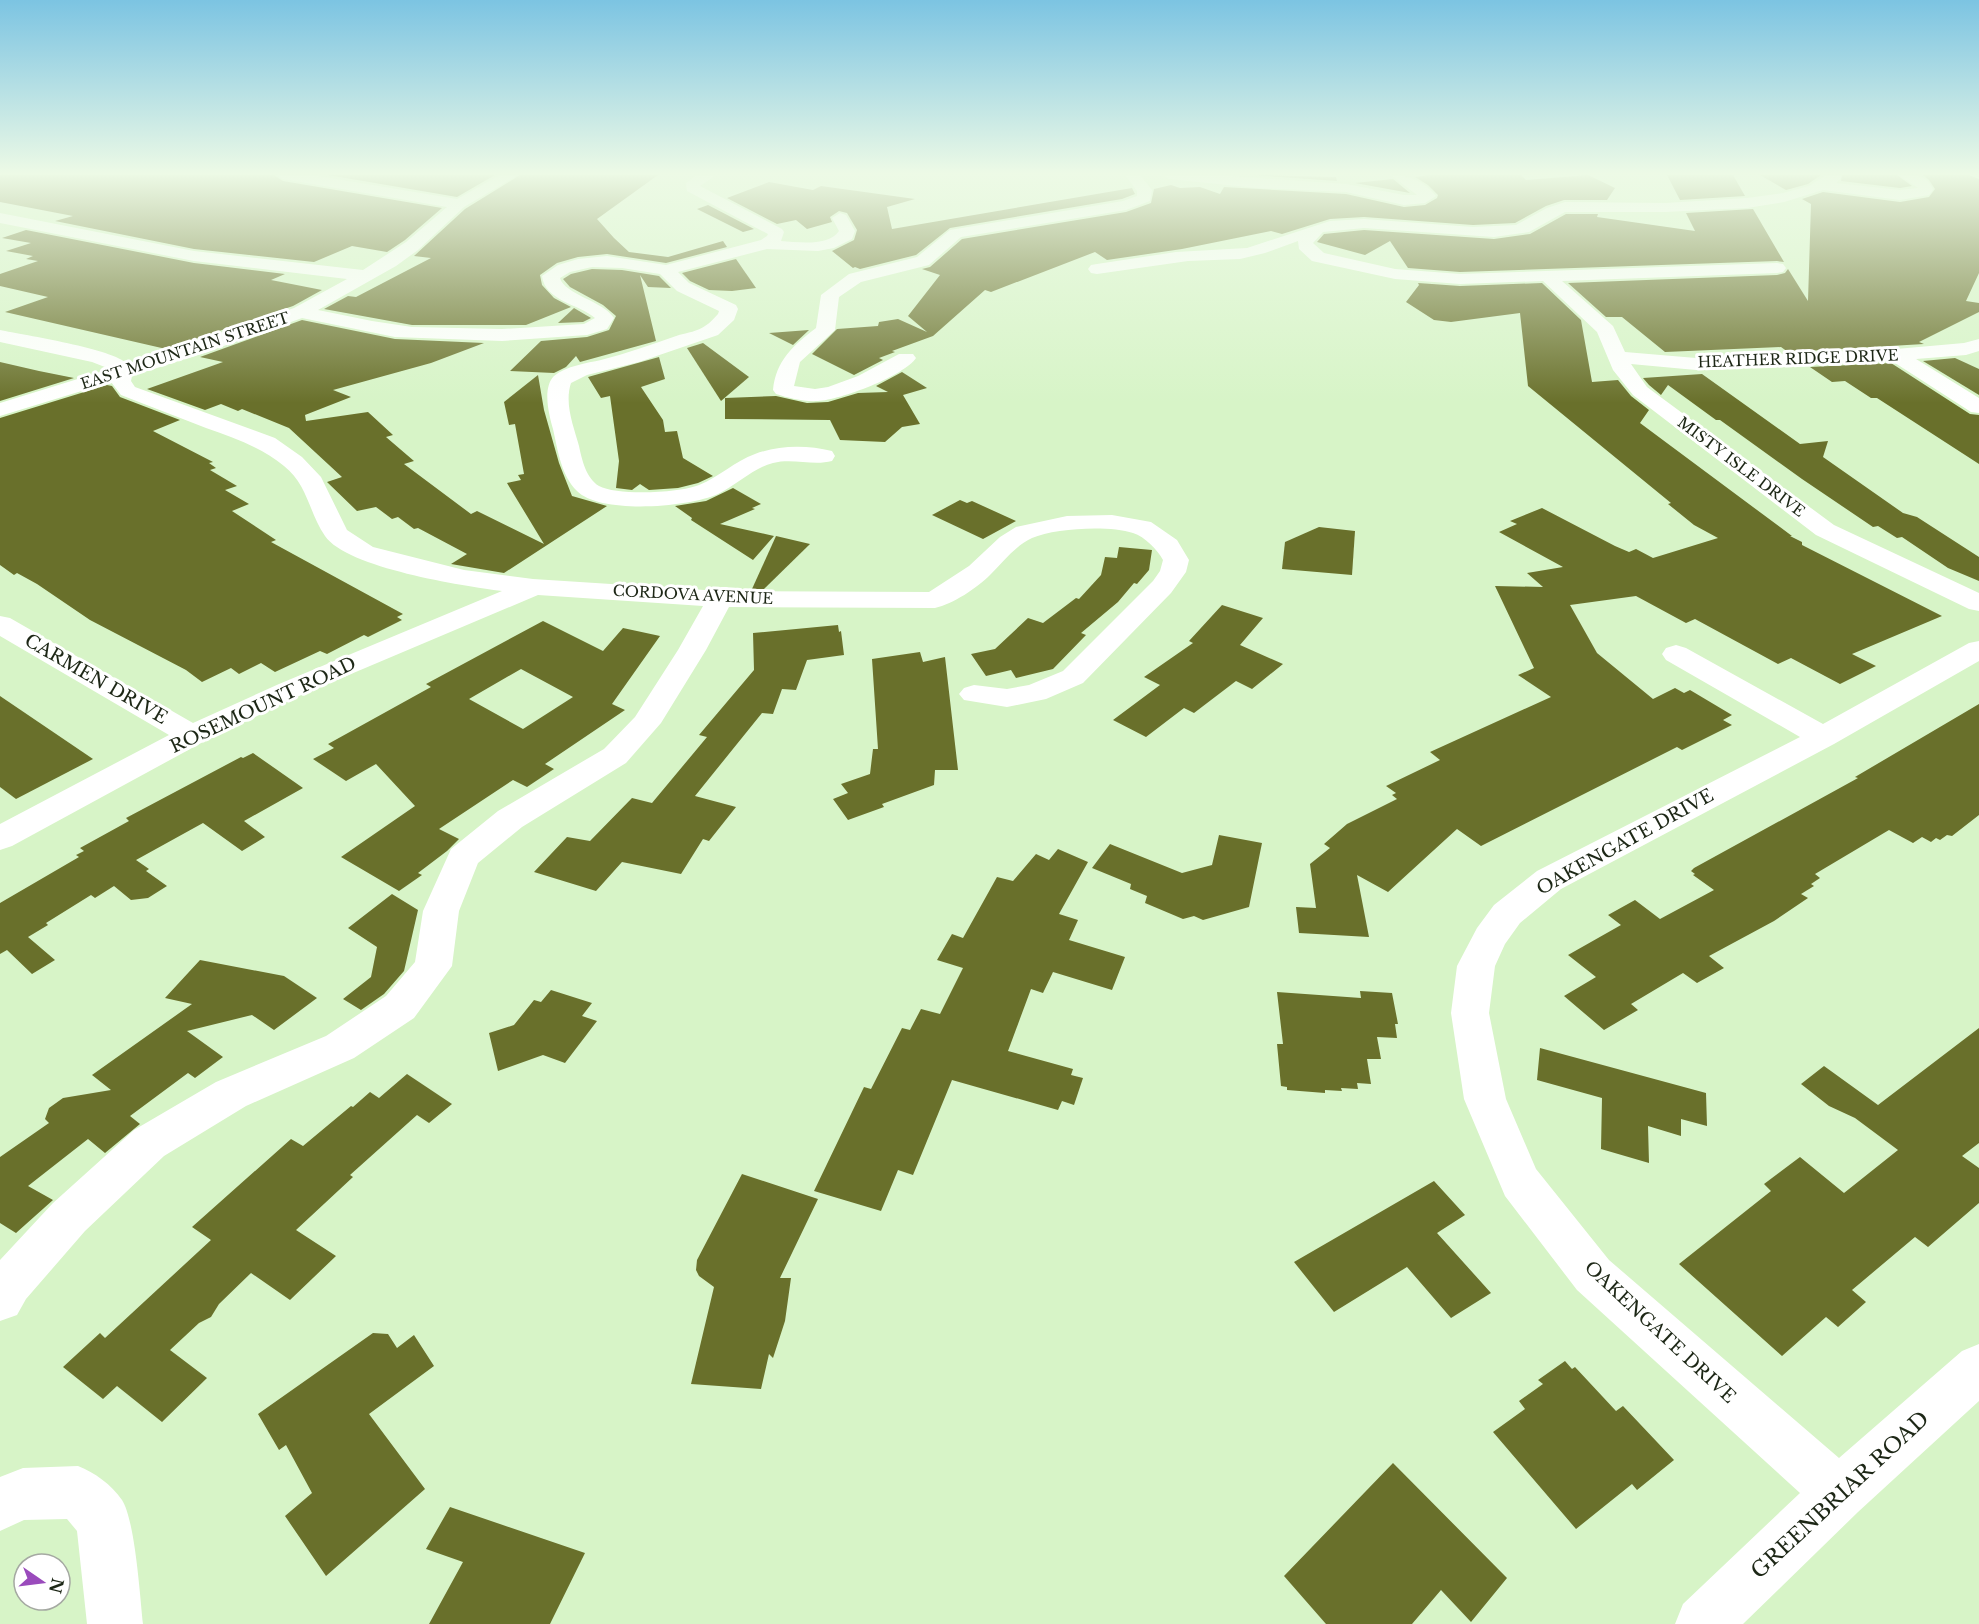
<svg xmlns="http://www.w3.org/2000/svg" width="1979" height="1624" font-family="'Libre Baskerville',serif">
<rect width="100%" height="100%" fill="#d7f4c7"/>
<g fill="#69702b" fill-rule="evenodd">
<path d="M0,175H274L283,181L442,208L405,240L387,252L352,246L314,262L194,249L55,221L73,216L0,202Z"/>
<path d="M328,175H495L457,197Z"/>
<path d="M520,175H658L597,219L614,238L629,252L668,257L723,241L727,247L666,263L607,254L578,257L557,263L540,275L542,285L554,298L571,307L526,325H412L324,309L348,296L356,297L431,258L414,256L465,209Z"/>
<path d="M1254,175L1336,177L1337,181Z"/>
<path d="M1430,175H1521L1526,180L1588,175L1615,188L1607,200H1564L1546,206L1515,223L1473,225L1364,217L1330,219L1282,234L1271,231L1182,249L1107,260L1095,252L991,292L985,290L933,336L892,351L895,352L879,358L883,360L854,375L812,354L837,329L878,326L879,322L898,319L927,332L908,316L940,275L922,269L930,267L962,239L1126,212L1151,203L1154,189L1171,185L1180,188L1200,187L1220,194L1224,187L1346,194L1404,207L1425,205L1437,198L1438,195L1428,185L1415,177Z"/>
<path d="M1667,175H1733L1745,196L1680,200Z"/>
<path d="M1760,175H1821L1808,184L1786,190Z"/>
<path d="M1842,175H1897L1912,186L1900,188L1841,181Z"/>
<path d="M1923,175H1969L1979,179V273L1966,301L1979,303V312L1919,342L1924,344L1788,352L1781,347L1665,352L1622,317H1606L1568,283L1777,275L1785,273L1788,269L1808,301L1811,204L1802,199L1823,192L1900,202L1929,197L1935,189L1929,180Z"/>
<path d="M1393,179L1410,193L1355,183Z"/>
<path d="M769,182L813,190L821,186L915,199L887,207L892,229L1132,188L1135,194L1122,199L950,228L916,255L860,269L855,267L853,268L832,251L854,240L857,230L847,213L839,211L830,217L832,222L807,229L796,220L777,224L727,198Z"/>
<path d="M708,205L754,229L743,232L697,209Z"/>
<path d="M1753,209L1784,262L1777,261L1460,272L1408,268L1390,241L1365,255L1317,242L1324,234L1364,230L1494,239L1530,234L1566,214H1598L1597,217L1695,231L1686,213Z"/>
<path d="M26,230L194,263L285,274L271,280L322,290L293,306L166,349L5,312L48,297L0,286V274L38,261L26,259L33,256L6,251L31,243L2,238Z"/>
<path d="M736,259L756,288L732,291L709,290L690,281L682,273Z"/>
<path d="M592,269L622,270L659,276L671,288L648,287L640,275L656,341L580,362L576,356L566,367L554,373L510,371L541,341L587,337L609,330L616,316L603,305L570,287L563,279L571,274Z"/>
<path d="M1418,283L1460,286L1542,283L1581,320L1592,382L1618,380L1631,396L1649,410L1640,423L1792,536H1790L1802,542V545L1942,616L1852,654L1876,666L1840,684L1791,658L1778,664L1695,619L1686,623L1636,596L1570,605L1597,653L1653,699L1675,688L1684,693L1690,690L1732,715L1723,720L1732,725L1682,750L1677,747L1481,846L1457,829L1388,892L1357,875L1369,937L1299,933L1296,907L1316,908L1310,864L1330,848L1324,844L1347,824L1397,799L1392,795L1396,793L1386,786L1440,760L1430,752L1551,697L1518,675L1534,668L1495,586L1543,587L1527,573L1563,567L1499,532L1517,524L1510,521L1542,508L1615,546L1629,552L1636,549L1653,558L1718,538L1694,525L1668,504L1671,503L1528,386L1520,313L1451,322L1434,320L1406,302L1419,285Z"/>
<path d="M574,308L591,318L583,322L558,323Z"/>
<path d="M302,320L395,339L484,343L431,363L333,390L351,397L305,415L306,421L368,412L393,435L386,437L414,461L404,464L471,514L477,511L544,544L507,483L521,480L518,475L524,474L515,424L509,425L504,402L538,375L544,410L559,463L572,496L607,506L504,573L451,564L467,554L418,528L414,529L398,517L392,519L376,507L357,511L327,482L342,477L289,428L242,409L238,411L221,404L205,410L147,389L223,362L200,357Z"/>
<path d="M809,330L793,345L769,333Z"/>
<path d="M703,343L749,377L721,401L687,348Z"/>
<path d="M659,357L665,379L641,387L663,420L665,432L677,431L683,458L713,476L698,483L678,488L649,490L640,484L632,490L616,488L619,461L610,396L601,398L588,377Z"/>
<path d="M1955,358L1979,369V395L1923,361Z"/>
<path d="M0,362L39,371L74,378L0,401Z"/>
<path d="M1891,363L1970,414L1979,415V464L1877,398H1871L1845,381L1832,382L1810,367Z"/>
<path d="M902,372L927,388L903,395L920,424L902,427L885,442L840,440L830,420L725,419V398L776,396L807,403L828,402L858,393L888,392L876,386Z"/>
<path d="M1702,374L1800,444L1828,441L1823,457L1903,513L1917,517L1979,557V581L1948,568L1902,537L1897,538L1878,526L1873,527L1802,479L1720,420H1716L1668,385L1661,395L1649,385L1643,378Z"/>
<path d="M107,385L112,386L120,397L180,420L153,431L213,462L209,463L216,468L210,470L237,486L225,490L249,504L232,511L276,540L271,542L403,614L397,617L402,620L368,637L364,635L327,654L320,651L275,672L261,663L239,674L231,668L202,682L186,670L90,620L37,584L17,573L14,575L0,565V418Z"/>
<path d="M733,488L761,504L752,508L755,509L720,524L774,536L753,560L691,520L692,518L675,506L706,501Z"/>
<path d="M960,500L967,503L972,501L1016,521L983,539L932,515Z"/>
<path d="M1319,527L1355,531L1352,575L1282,569L1285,542Z"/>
<path d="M776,536L810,544L764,589H752Z"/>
<path d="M1119,547L1152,550L1149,570L1137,584L1134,583L1118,602L1081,633L1086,635L1053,669L1016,678L1011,670L986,676L971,654L995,649L1028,618L1043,623L1076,598L1079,599L1101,575L1105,557L1117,558Z"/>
<path d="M1222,605L1263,618L1240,645L1283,664L1252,689L1236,681L1194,713L1184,708L1146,737L1113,720L1160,685L1144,677L1193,643L1189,641Z"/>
<path d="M543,621L603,651L623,628L660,636L612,704L625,710L545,764L554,769L527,787L513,780L439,829L459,839L447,851L418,873L422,875L399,891L341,857L415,806L376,764L346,781L313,759L334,748L328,744L431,687L426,684ZM521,669L573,697L523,729L469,699Z"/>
<path d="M838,625L839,632L841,631L844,655L807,660L796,690L782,689L773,714L762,713L695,796L736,807L709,841L703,839L681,874L622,862L596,891L534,872L567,837L590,841L632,798L652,803L707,737L699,735L754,670L753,633Z"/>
<path d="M920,652L923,662L945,657L958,770H935L934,785L882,804L884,807L848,820L833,799L848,793L841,784L870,774L873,749H878L872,659Z"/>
<path d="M0,696L93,759L16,799L0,787Z"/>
<path d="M1979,704V815L1952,836L1947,835L1940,840L1936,838L1931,842L1922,837L1913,843L1889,830L1815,874L1820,878L1811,884L1814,886L1801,894L1808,898L1774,921L1709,956L1724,968L1697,983L1683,973L1631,1004L1638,1010L1604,1030L1564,996L1596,977L1568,955L1621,925L1608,915L1635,900L1660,919L1714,890L1693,875L1695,874L1691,871L1694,868L1858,778L1855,777Z"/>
<path d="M253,753L303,788L244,821L265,837L242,851L203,823L136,860L149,869L146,871L167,886L148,898L131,900L114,886L95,898L91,895L46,923L48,925L28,937L55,960L32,974L7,950L0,954V903L79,857L76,855L84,851L80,848L129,821L126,818L241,757L243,758Z"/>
<path d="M1219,835L1262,843L1249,907L1203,920L1194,916L1183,919L1145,903L1147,896L1130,889L1131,884L1092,868L1110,844L1182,873L1212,865Z"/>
<path d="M1058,849L1088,862L1059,914L1078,920L1069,940L1125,957L1112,990L1053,972L1043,993L1031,989L1008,1051L1073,1069L1071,1075L1083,1078L1074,1105L1062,1101L1058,1110L952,1080L913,1175L898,1170L881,1211L814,1191L864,1087L871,1089L902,1028L910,1030L921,1009L940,1014L963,968L937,960L952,934L963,938L997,877L1013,881L1036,854L1049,860Z"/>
<path d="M392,894L418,910L404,971L384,994L361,1010L343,999L371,977L377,947L348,928Z"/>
<path d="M200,960L284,976L317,998L274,1030L252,1015L187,1031L223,1057L195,1078L188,1073L130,1116L140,1124L105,1153L88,1139L28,1186L53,1200L16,1233L0,1223V1157L49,1123L45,1119L49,1108L63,1098L111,1090L92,1075L192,1004L165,998Z"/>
<path d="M551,990L592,1003L582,1016L597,1021L565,1063L543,1055L498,1071L489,1033L514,1025L534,1000L541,1002Z"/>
<path d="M1360,991L1392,993L1398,1024H1395L1397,1038L1377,1037L1381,1059H1367L1371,1084L1357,1083L1358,1089L1341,1088L1342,1091L1325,1090V1093L1287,1090V1087L1281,1086L1277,1044H1283L1277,992L1361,998Z"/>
<path d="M1979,1028V1143L1962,1156L1979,1168V1203L1928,1247L1915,1237L1852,1290L1866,1302L1838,1327L1826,1317L1782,1356L1679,1264L1771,1191L1764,1184L1800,1157L1844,1193L1898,1150L1855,1118L1829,1106L1801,1084L1824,1066L1878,1105Z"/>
<path d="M1540,1048L1706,1093L1707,1126L1681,1119V1136L1648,1126L1649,1163L1601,1149L1602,1098L1537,1080Z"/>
<path d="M407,1074L452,1104L429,1123L417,1115L350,1175L353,1177L296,1230L336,1256L290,1300L251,1273L219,1304L211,1317L199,1323L170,1350L207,1378L162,1422L117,1386L103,1399L63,1367L100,1333L105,1338L211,1240L192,1227L291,1139L303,1146L351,1106L353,1107L370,1092L379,1098Z"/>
<path d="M742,1174L818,1199L780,1278H791L785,1321L773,1358L769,1354L761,1389L691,1384L714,1287L699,1276L696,1270L697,1260Z"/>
<path d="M1434,1181L1465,1215L1437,1233L1491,1293L1451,1318L1407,1267L1334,1312L1294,1262Z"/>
<path d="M373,1333L388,1334L397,1348L414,1335L434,1366L369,1414L425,1489L326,1576L285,1516L312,1493L286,1445L279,1450L258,1414Z"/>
<path d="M1565,1361L1572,1369L1575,1367L1616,1411L1623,1406L1674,1460L1637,1490L1632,1484L1576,1529L1493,1432L1525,1409L1519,1401L1543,1384L1538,1380Z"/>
<path d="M1393,1463L1507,1578L1471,1622L1441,1590L1412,1624H1326L1284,1576Z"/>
<path d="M450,1507L585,1553L550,1624H429L463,1562L426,1549Z"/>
</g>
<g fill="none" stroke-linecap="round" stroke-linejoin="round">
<g fill="#fff" fill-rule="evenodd">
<path d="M276,175H312L457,199L500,175H518L464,207L418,250L396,266L318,310L372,321L412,327L502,329L584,324L595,318C579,304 545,301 542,276L558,265L578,259L607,256L666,265L761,240L767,236L768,234L687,191L686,183L697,175H716L700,186L782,229L784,232L781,241C798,242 828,247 839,231L832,218L840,213L846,215L855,231L852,239L834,248L818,251L767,249L678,272L689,283L736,305L738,309L734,320L718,335L639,362L587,375L571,383C564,404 574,427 579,446C582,460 586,478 599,486C617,496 680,493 699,485C719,477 735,461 755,454C779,445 807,445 832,451L835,456L832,461C813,466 793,458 773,463C753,468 737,485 718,494C690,507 601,515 577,491C561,475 558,451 553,429C549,415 542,388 554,376C566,366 587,363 601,360C628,353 653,344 679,335C687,333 698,331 705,326C710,323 714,318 718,314L719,311L677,291L660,274L622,268L592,267L570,272L560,278C564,294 603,301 614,318L607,329L587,335L502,341L395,337L302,318L207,352L132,376L131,381L135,387L275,438L302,457L321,477L347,530L373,547L464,570L533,579L720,591L929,592L969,566L1000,537L1016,527L1067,516L1112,515L1151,522L1177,540L1189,560L1186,572L1171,593L1083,683L1046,699L1007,707L964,700L959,694L964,688L974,685L1007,689L1029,685L1063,671L1153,581L1160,571L1163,560C1157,549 1145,537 1133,533C1109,525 1055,528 1032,538C1015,546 1003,562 990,575C977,588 953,604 935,608L729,607L706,650L661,723L626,763L522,827L478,863L459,911L452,966L414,1018L354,1058L246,1106L164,1156L85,1231L26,1299L17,1315L0,1321V1260L53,1203L134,1130L216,1082L326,1036L386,996L415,962L423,911L451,849L498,811L604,749L635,717L678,650L703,606L538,595L299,696L203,742L12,846L0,850V824L169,735L0,636V616L10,618L193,723L279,684L502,591C463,586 347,568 325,536C309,513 308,485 284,466C261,447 234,438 206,428C178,417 149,406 121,395L111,382L0,416V403L110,369L92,362L0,342V330C24,335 115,349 127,364L294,308L347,279L194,261L0,223V213L194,251L363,270L406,242L447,207L283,179Z"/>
<path d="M1125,175H1140L1152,190L1150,201L1126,210L961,237L929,265L861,282L839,297L835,330L800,362L794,386L815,389L828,387L858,376L899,354H913L916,358C904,376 840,400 818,401C804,402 789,398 776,394L773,390C776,360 793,346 816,328L821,295L849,274L917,257L950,230L1123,201L1137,196V191Z"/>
<path d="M1162,175H1216L1346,184L1404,195H1417L1391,175C1410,175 1424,181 1436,196L1425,203L1404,205L1346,192L1257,188L1169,179Z"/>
<path d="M1826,175H1840L1841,178L1836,183L1900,190L1918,188L1899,175C1914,175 1928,174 1933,190L1929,195L1900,200L1823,190L1784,202L1747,208L1665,212H1565L1529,232L1494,237L1364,228L1323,232L1313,243L1324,253L1395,269L1460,274L1777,263L1783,264L1786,268L1783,272L1777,273L1562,281L1613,326L1625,352L1696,358L1896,349L1964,343L1979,339V351L1966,355L1916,359L1979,398V413L1971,412L1892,361L1696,370L1631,364L1647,387L1834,525L1979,593V611L1969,609L1816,535L1633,395L1613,370L1597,332L1543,281L1460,284L1395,279L1312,261L1299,249L1298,241L1265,253L1240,259L1188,261L1097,274L1091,273L1088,269L1091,265L1097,264L1176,252L1247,248L1330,221L1364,219L1473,227L1516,225L1547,208L1565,202L1665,203L1747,198L1783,193L1809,186Z"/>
<path d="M1979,641V661L1834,744L1561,889L1520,923L1505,944L1495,966L1489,1013L1506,1099L1536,1169L1609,1260L1839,1458L1962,1351L1979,1344V1401L1858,1512L1743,1624H1675L1683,1604L1800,1493L1577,1290L1505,1196L1464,1099L1451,1013L1457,966L1477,928L1494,905L1537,871L1800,737L1666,660L1662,654L1666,648L1676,645L1686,648L1823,724L1969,643Z"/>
<path d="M78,1466C95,1473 111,1484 122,1500C135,1520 140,1596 143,1624H87L77,1531L67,1519L24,1520L0,1531V1477L23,1468Z"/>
</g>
</g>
<linearGradient id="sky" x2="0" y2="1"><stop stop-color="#7cc4e2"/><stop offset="0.43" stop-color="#edfae6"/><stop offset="1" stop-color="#edfae6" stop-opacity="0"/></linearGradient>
<rect width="1979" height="403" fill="url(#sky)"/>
<g text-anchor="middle" stroke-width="6" stroke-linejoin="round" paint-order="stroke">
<g font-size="15" fill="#1d2716" stroke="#fff">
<text transform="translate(185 351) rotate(-18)" y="5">EAST MOUNTAIN STREET</text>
<text transform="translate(1798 359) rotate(-2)" y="5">HEATHER RIDGE DRIVE</text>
<text transform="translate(1741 467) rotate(37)" y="5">MISTY ISLE DRIVE</text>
<text transform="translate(693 595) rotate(3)" y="5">CORDOVA AVENUE</text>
</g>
<g font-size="18" fill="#1d2716" stroke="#fff">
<text transform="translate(96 679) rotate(30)" y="6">CARMEN DRIVE</text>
<text transform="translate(263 705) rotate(-25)" y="6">ROSEMOUNT ROAD</text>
<text transform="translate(1625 842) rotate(-29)" y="6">OAKENGATE DRIVE</text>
<text transform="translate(1660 1332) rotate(43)" y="6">OAKENGATE DRIVE</text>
</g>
<g font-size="21" fill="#1d2716" stroke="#fff">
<text transform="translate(1840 1495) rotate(-43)" y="7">GREENBRIAR ROAD</text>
</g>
</g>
<g transform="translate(42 1582) rotate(104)"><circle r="28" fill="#ffffff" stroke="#a5a9a2" stroke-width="1.5"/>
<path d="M0-4.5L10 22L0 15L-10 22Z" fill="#9a4bbc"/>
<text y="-9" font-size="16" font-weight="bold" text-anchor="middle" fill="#1d2716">N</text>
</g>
</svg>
